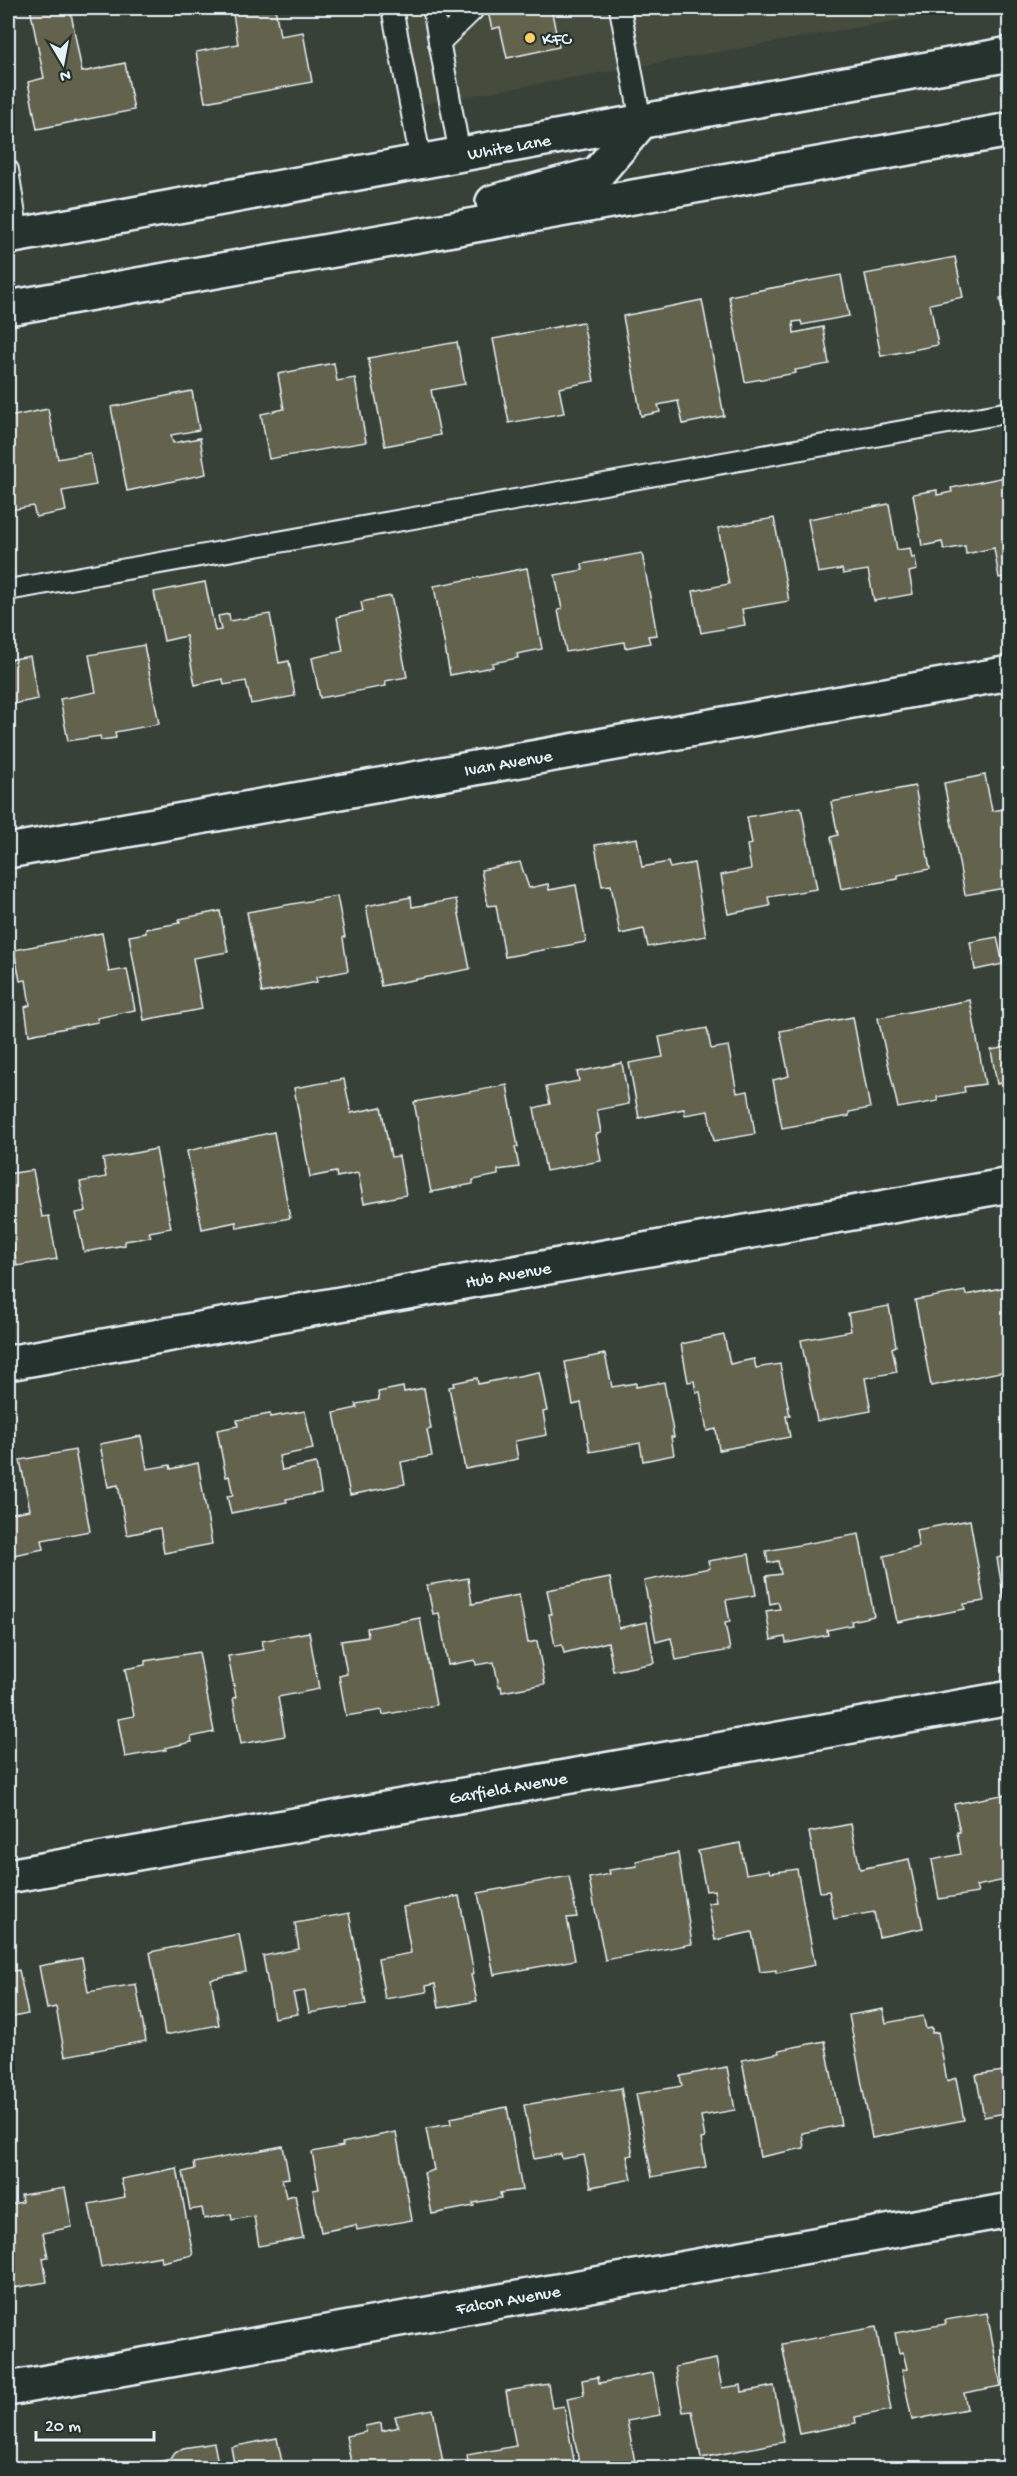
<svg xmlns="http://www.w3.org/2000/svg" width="1017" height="2476" font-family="'Gochi Hand',sans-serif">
<rect width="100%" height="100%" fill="#384137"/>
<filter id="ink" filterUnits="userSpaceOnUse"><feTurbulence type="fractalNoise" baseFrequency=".0167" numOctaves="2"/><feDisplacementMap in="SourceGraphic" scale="12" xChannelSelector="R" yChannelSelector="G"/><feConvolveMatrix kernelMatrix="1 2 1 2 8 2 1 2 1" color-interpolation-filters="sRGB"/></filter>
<g filter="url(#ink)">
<path fill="#454b3e" d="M395,8H967L413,106Z"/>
<g fill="#63624d" stroke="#e8f1f8" stroke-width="1.5">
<path d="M30,8H70L82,72L125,63L134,110L37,129L28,82L44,78Z"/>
<path d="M232,8H275L280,36L303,32L312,82L205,102L196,52L238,44Z"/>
<path d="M487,8H551L559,47L507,58L500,27L492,29Z"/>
<path d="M955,257L963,297L930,304L938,345L881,356L865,274Z"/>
<path d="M841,275L849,316L802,325L801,321L793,322L794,333L823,327L829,364L795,370L796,373L745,382L729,296Z"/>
<path d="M1010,297V340H1008L1000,299Z"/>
<path d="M702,300L724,416L683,424L678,401L658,405L660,412L641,416L623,316Z"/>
<path d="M583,322L594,381L559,388L564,413L509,423L493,339Z"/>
<path d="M457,342L465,384L431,390L440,435L385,446L368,358Z"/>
<path d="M334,363L337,381L355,378L366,442L269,459L261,414L284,409L278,374Z"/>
<path d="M192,391L199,430L171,435L173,443L200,438L206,474L127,491L111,407Z"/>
<path d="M48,409L58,459L90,453L96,485L62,491L66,511L36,517L33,506L11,510L8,493V417Z"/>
<path d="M1010,476V576L999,578L994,548L966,554L965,546L944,550L942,542L922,546L913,494L937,490V495L952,492L951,488Z"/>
<path d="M889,504L897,550L910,548L912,558L915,557L917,570L909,572L913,594L874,601L868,570L843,574L842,569L818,573L808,519Z"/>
<path d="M774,518L789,601L742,609L745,625L701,633L693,591L729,584L718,528Z"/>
<path d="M642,553L657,635L648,636L650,643L625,648L624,642L566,652L558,610L562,609L555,575L583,570L582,564Z"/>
<path d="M527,568L542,649L517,654L518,658L492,663L493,667L450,675L434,586Z"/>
<path d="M205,582L215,631L221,630L218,616L229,614L230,621L270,614L279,663L289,661L295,696L251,704L246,681L224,685L223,679L195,685L186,636L164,641L154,592Z"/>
<path d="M391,596L407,677L385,681L386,686L320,698L312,658L343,651L337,617L363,611L361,602Z"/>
<path d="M144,645L159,724L115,732L116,738L101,740L100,736L68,741L60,699L96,692L89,655Z"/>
<path d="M30,656L38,699L8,705V660Z"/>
<path d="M985,775L992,811L1010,808V887L965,895L944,783Z"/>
<path d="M915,786L930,869L898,875V879L841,889L831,837L838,835L831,802Z"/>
<path d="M801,807L817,889L768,897L770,906L728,914L721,875L751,869L747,845L752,844L747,817Z"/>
<path d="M637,838L642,867L668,862L670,868L694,863L706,936L648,947L644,929L620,934L611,885L602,886L595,845Z"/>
<path d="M520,862L529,888L548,884L549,890L576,885L586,942L505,957L496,905L488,906L481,870Z"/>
<path d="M337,896L345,937L343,938L348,971L316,977L317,982L262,993L247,912Z"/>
<path d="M411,897L412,907L456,899L470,969L381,986L366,906Z"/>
<path d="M220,911L228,952L193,958L202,1009L144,1020L129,936L146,933V929L180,923L179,919Z"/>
<path d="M102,933L109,972L127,969L135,1010L97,1018L98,1022L29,1035L25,1007L30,1005L26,980L20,981L14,950Z"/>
<path d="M997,937L1003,964L975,970L970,942Z"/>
<path d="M970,1000L985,1084L964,1087L965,1092L937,1097L938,1101L898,1108L878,1018Z"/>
<path d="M1010,1016V1081L997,1084L991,1050L1007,1047L1002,1017Z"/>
<path d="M853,1017L870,1108L849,1112V1116L782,1128L773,1080L789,1076L780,1031Z"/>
<path d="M707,1028L711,1049L728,1046L737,1093L748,1091L755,1134L714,1141L708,1111L685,1115L684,1109L639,1118L629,1063L663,1057L659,1037Z"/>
<path d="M622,1063L629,1104L597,1110L601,1133L596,1134L601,1161L546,1171L534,1108L550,1104L546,1087L579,1081L577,1072Z"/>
<path d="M344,1079L351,1113L381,1107L391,1157L399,1156L406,1195L364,1203L358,1173L337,1177L336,1172L310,1177L294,1088Z"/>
<path d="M507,1085L518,1147H515L519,1167L498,1170V1175L473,1180V1184L431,1192L414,1102Z"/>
<path d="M274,1132L290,1218L237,1228L236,1222L202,1229L187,1151Z"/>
<path d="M156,1149L171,1228L149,1232L151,1237L125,1241V1245L84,1252L76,1213L86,1211L80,1182L106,1177L103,1159Z"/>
<path d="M33,1170L42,1217L49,1216L57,1259L17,1266L11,1234L8,1235V1174Z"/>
<path d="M1006,1287L1010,1308V1370L931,1386L915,1300L965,1291L966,1295Z"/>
<path d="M889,1306L896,1346L892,1348L897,1372L865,1378L871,1411L817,1421L801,1340L851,1331L848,1313Z"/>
<path d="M724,1335L730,1364L754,1359L756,1368L780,1364L790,1416H786L790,1437L719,1450L716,1429L707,1431L700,1392H696L694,1381L688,1382L681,1344Z"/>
<path d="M605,1354L612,1387L636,1383V1387L664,1382L674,1437H671L674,1455L643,1461L640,1443L590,1452L581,1403L573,1405L565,1362Z"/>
<path d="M539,1372L547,1411L543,1412L547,1435L515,1441L518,1459L465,1469L449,1387L454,1386L453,1383L477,1378L478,1384Z"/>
<path d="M403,1387L404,1392L424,1388L431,1429L427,1430L432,1456L401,1462L405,1484L350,1495L334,1413L357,1408L356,1404L379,1400L378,1392Z"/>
<path d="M305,1411L313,1449L279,1456L282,1470L316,1463L321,1493L286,1499L287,1502L231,1513L227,1496L233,1495L229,1476L226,1477L217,1430L238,1426L237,1420L270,1414V1417Z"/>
<path d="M141,1436L147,1469L170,1465L171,1469L198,1463L212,1544L164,1553L160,1528L127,1535L118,1485L108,1487L100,1444Z"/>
<path d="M75,1450L90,1531L42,1540L44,1549L8,1556V1514L30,1510L20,1460Z"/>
<path d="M970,1520L984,1601L964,1604L965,1609L897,1622L884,1556L919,1547L916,1530Z"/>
<path d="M859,1534L874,1616L851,1621L852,1625L827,1630L828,1635L786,1643L785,1637L771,1640L766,1611L780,1609L778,1602L770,1604L766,1576L781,1574L778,1561L768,1563L766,1551Z"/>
<path d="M749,1554L756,1595L726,1600L730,1622L725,1623L730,1650L676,1660L671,1638L656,1642L644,1581L710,1568L708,1561Z"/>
<path d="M1010,1555V1598L1004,1599L997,1558Z"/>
<path d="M468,1578L472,1604L519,1595L528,1643L537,1641L545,1684L502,1692L501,1686L499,1687L494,1662L476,1665L475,1660L448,1665L439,1613L433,1614L427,1585Z"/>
<path d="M610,1578L619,1628L647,1622L654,1663L613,1671L608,1642L564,1653L562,1645L555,1646L549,1614H552L547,1590Z"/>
<path d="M420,1618L436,1705L383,1715L382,1710L346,1716L339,1676L347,1674L341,1641L368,1637L367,1628Z"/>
<path d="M309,1632L319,1689L278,1697L285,1736L241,1744L233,1698L236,1697L228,1656L264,1650L262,1641Z"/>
<path d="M199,1652L214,1732L191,1737L192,1742L165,1748L166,1750L125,1757L118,1719L134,1716L125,1669L145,1665V1661Z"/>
<path d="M1007,1794L1010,1809V1879L976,1886L978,1893L939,1899L932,1860L961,1854L957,1832H960L954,1804Z"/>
<path d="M851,1824L860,1869L909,1859L923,1928L879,1937L874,1912L834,1919L829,1891L820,1892L809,1832Z"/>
<path d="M740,1843L746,1874L769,1870L770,1873L797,1869L815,1965L776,1973V1970L760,1972L752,1932L715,1940L708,1903L716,1902L714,1890L706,1891L698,1851Z"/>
<path d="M678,1853L692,1944L605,1960L589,1878L610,1874L609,1870L637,1866L636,1861Z"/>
<path d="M569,1876L577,1917L567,1918L575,1960L494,1975L478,1893Z"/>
<path d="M459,1896L474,1974L471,1975L477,2001L439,2008L435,1984L426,1986L427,1992L385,1999L378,1959L411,1953L403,1907Z"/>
<path d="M349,1913L366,2004L309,2013L305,1991L293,1993L298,2014L274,2018L263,1956L299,1949L295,1923Z"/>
<path d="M239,1934L246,1972L211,1979L219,2025L165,2035L150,1952Z"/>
<path d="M82,1958L88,1992L136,1984L146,2041L65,2056L56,2007L47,2009L39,1966Z"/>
<path d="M19,1970L28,2014L8,2018V1972Z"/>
<path d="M883,2009L886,2023L923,2016L926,2029L932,2028V2033L938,2032L947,2081L956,2078L964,2120L872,2138L849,2015Z"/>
<path d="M1010,2024V2065L1002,2026Z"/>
<path d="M825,2041L841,2125L802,2133L804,2148L760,2157L742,2060L780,2053L779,2050Z"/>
<path d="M727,2067L735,2110L701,2116L705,2138L701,2139L706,2167L652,2177L636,2094L682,2086L680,2076Z"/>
<path d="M1010,2070V2112L984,2117L976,2075Z"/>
<path d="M621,2088L633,2155L627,2156L632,2179L591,2187L584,2155L562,2159L561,2154L534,2159L524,2105Z"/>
<path d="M507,2107L522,2190L500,2193L501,2198L473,2203L474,2206L432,2214L424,2173L434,2170L426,2128L451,2124L450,2118Z"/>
<path d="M396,2132L412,2220L357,2230L356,2225L321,2232L313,2190L319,2189L312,2152L343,2146L342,2143Z"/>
<path d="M283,2146L289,2178L282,2179L286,2197L295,2195L303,2238L259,2246L254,2216L232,2220L231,2214L204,2219L202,2208L190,2210L183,2172L195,2169L194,2163Z"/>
<path d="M177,2168L193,2255L162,2262L161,2256L101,2267L89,2204L125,2197L121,2179Z"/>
<path d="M65,2188L72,2227L43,2233L48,2257L43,2258L47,2282L8,2289V2205L22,2202L21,2195Z"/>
<path d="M987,2313L1001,2386L964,2393L967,2409L912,2420L902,2370L907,2369L903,2352L899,2353L895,2333L946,2324L945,2320Z"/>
<path d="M876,2327L891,2410L855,2417L856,2423L799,2434L782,2344Z"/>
<path d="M716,2359L722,2388L741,2385L742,2392L774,2386L784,2442L701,2458L692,2411L683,2412L675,2367Z"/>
<path d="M653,2373L660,2415L627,2421L635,2462L598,2468H580L567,2398L584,2395L582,2380L598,2377L599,2383Z"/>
<path d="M548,2384L552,2408L564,2406L575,2466L564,2468H469L467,2455L516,2446L506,2391Z"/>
<path d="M433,2409L444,2468L458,2464L459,2468H352L346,2436L366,2432L365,2426L381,2423L382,2431L398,2427L395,2416Z"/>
<path d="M277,2438L283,2467L305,2463L306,2468H235L231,2447Z"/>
<path d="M214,2443L219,2468H145H148L147,2464L171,2459L175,2453L183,2448Z"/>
<path d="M334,2463L335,2468H307Z"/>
</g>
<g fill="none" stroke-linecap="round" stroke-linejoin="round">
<g stroke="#e8f1f8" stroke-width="24">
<g id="service">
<path d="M392,8L421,162"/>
<path d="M433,8L460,155"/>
<path d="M620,8L641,122"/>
<path d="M439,43L472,11L471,8"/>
<path d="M8,170L18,235"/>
<path d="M8,590L1010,412"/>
</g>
</g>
<g stroke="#e8f1f8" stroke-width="38">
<g id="minor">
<path d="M8,851L1010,673"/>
<path d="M8,1363L1010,1185"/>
<path d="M8,1876L1010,1698"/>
<path d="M8,2389L1010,2210"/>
</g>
</g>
<g stroke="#e8f1f8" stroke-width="38">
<g id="secondary">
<path d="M493,202L597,174L641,122"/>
<path d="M8,237L1010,54"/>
<path d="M8,308L1010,130"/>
</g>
</g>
<use href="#service" stroke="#26332d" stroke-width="20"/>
<use href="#minor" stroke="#26332d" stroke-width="33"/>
<use href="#secondary" stroke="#26332d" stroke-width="33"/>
</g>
</g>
<circle fill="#ffd166" stroke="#26332d" stroke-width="2" cx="530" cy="38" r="6"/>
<g text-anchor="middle" stroke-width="4.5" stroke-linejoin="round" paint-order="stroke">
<g font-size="18" fill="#e8f1f8" stroke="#26332d" text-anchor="start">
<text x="542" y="44">KFC</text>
</g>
<g font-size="18" fill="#e8f1f8" stroke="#26332d">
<text transform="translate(509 146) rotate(-10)" y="6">White Lane</text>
<text transform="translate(508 762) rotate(-10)" y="6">Ivan Avenue</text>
<text transform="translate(508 1274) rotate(-10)" y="6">Hub Avenue</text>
<text transform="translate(508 1787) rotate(-10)" y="6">Garfield Avenue</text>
<text transform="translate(508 2299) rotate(-10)" y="6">Falcon Avenue</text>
</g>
</g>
<rect width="1017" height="2476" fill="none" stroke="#26332d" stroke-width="30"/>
<rect x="15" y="15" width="987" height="2446" fill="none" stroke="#e8f1f8" stroke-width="2" filter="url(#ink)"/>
<g transform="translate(63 63) rotate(170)" stroke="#26332d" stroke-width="4.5" paint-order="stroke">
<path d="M0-4.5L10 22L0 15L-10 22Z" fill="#e8f1f8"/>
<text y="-9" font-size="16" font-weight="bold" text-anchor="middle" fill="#e8f1f8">N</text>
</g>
<path d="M36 2431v9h118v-9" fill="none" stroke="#e8f1f8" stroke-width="3"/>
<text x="45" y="2431" font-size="18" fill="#e8f1f8" stroke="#26332d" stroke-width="4.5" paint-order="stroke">20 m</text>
</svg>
